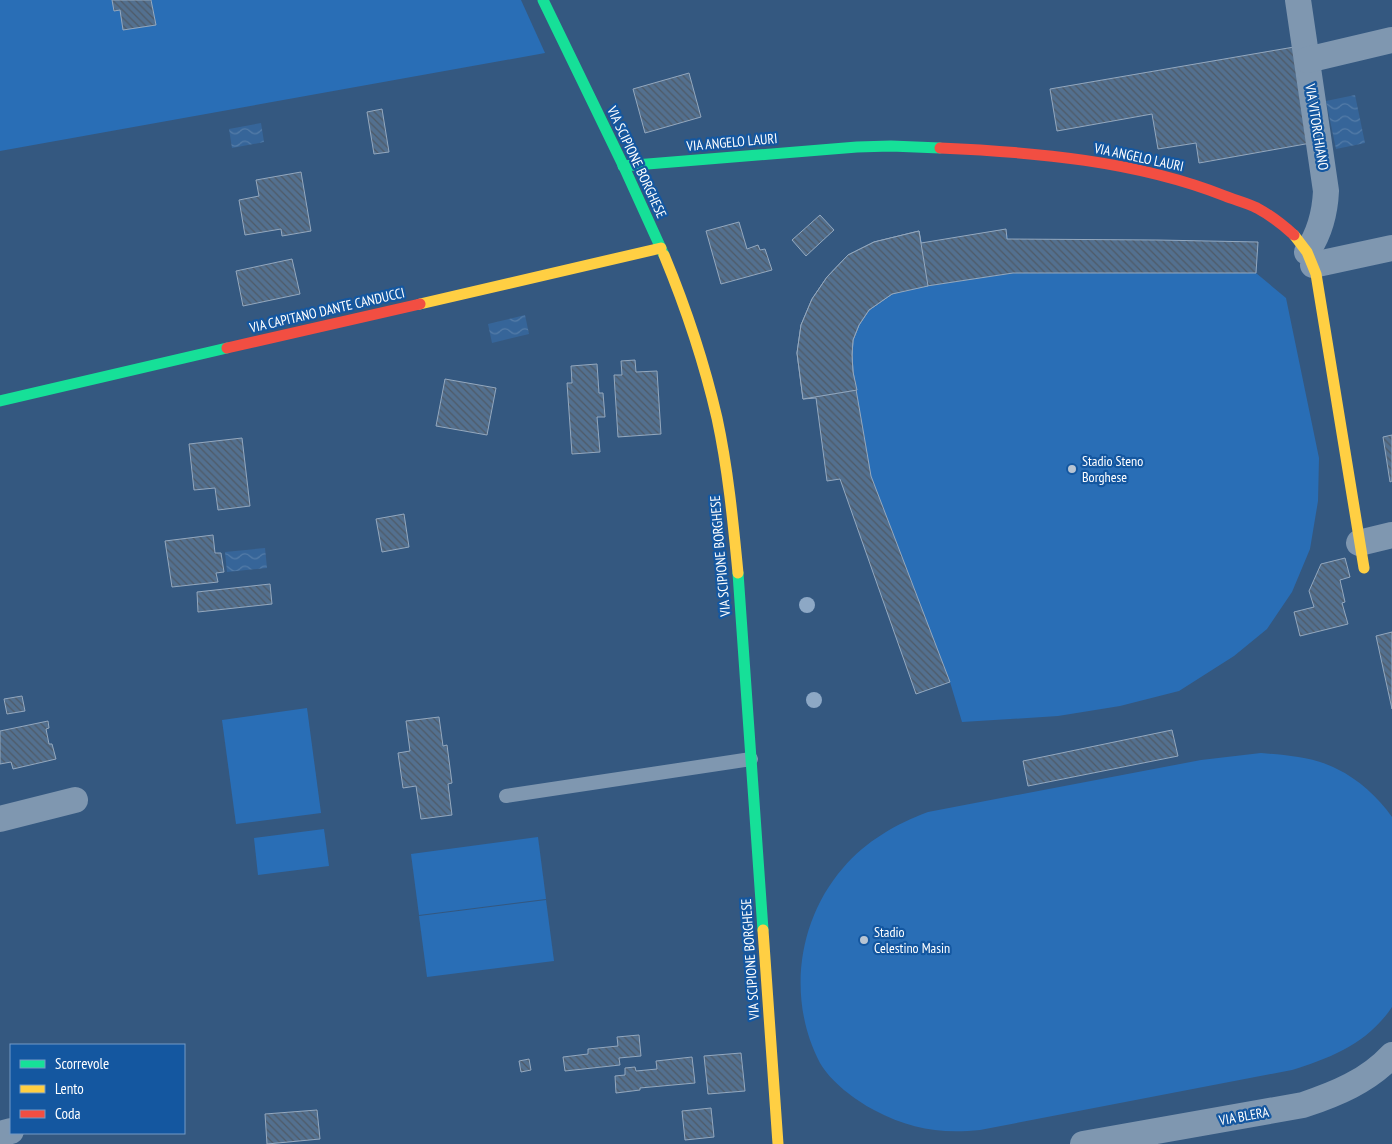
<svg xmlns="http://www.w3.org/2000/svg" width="1392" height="1144" font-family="'PT Sans Narrow',sans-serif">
<defs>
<pattern id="water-waves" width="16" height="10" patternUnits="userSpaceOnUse" patternTransform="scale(1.25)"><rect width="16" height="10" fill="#366599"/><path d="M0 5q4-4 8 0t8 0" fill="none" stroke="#547ca8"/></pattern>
<pattern id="building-back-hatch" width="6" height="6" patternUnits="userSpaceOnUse" patternTransform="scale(1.25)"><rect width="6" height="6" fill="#53708f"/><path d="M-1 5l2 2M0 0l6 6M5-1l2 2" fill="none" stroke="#4f5a67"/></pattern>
</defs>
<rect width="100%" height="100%" fill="#345880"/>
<g fill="#296eb6">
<path d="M0,0H521L545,53L0,151Z"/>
<path d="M1006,229L1008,239L1158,240L1258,242L1256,273L1286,298L1319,458L1318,501L1310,549L1292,592L1267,629L1234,656L1179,691L1120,706L1058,716L962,722L950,682L916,694L840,479L827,481L816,398L803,399L797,353L801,325L812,299L827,277L848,255L874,242L919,231L922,243Z"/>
<path d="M307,708L321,813L236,824L222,720Z"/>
<path d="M1261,753C1285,755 1315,757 1337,769C1358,779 1378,797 1392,817V1007C1368,1043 1331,1058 1292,1070L980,1130C940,1134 910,1129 874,1110C855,1100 831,1082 820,1063C787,1000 797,921 843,868C866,841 896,824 928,812L1201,760Z"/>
<path d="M324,829L329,866L258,875L254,838Z"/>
<path d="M538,837L546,899L419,915L411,854Z"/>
<path d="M546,900L554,961L427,977L419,916Z"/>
</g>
<g fill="url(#water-waves)">
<path d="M1355,95L1365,143L1336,149L1326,101Z"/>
<path d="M261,123L264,142L232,148L229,129Z"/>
<path d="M525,315L529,334L492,343L488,324Z"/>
<path d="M265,548L267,568L227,572L225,552Z"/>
</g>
<g fill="url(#building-back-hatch)" stroke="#94a8be">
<path d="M112,0H151L156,25L123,30L120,10L114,11Z"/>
<path d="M1294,47L1311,143L1199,163L1196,143L1158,149L1152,114L1057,131L1050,89Z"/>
<path d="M689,73L701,117L645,133L633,89Z"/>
<path d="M382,109L389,152L374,154L367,112Z"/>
<path d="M301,172L311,231L282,236L281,229L245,235L239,200L259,196L256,180Z"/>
<path d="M820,215L834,230L806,256L792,240Z"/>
<path d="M739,222L747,249L758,245L760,250L765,249L772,270L721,284L706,231Z"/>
<path d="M1006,229L1007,239L1158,240L1258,242L1256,273H1013L907,289L892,294L869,310L859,325L853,340L852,355L853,372L871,476L950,682L916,694L840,479L827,481L816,398L803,399L797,353L801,325L812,299L827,277L848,255L874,242L919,231L921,243Z"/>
<path d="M919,231L928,286L892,294L869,310L859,325L853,340L852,355L853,372L857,390L803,399L797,353L801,325L812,299L827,277L848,255L874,242Z"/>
<path d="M292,259L300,294L243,306L236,271Z"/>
<path d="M635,360L636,372L657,371L661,434L618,437L614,375H622L621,361Z"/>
<path d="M597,364L599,393H603L605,417H597L600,452L572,454L567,383H572L571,366Z"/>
<path d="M445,379L496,388L487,435L436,426Z"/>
<path d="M1392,435V481L1390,482L1383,437Z"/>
<path d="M242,438L250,506L218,510L215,488L194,490L189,444Z"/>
<path d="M404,514L409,547L382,552L376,519Z"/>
<path d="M213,535L215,553H221L224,572L216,573L218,582L172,587L165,541Z"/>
<path d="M1345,558L1350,577L1340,580L1345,602L1342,603L1348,624L1300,636L1294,612L1314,607L1309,591L1321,564Z"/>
<path d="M270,584L272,604L198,612L197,592Z"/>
<path d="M1392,632V709L1376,636Z"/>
<path d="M22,696L25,711L7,714L4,699Z"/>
<path d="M439,717L443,746L447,745L452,783L448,784L452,815L421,819L416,786L403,788L398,753L410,751L406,721Z"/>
<path d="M48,721L49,728L46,729L49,744H52L56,759L13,769L11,762L0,764V731Z"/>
<path d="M1172,730L1178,756L1028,786L1023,761Z"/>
<path d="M639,1035L641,1056L619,1058L620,1065L565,1071L563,1057L588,1054V1049L618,1046L617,1037Z"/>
<path d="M741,1053L745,1091L708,1094L704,1056Z"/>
<path d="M692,1057L695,1083L640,1088V1090L616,1093L615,1076L625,1075V1068L635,1067L636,1071L657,1069L656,1061Z"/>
<path d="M529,1059L531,1070L521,1072L519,1061Z"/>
<path d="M711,1108L714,1137L685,1140L682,1111Z"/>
<path d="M317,1110L320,1139L267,1144L265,1114Z"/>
</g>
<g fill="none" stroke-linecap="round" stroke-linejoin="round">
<path stroke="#7f97b0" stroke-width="14" d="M506,796L751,759"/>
<g stroke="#7f97b0" stroke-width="26">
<path d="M1298,0L1326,191C1325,213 1320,233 1307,252"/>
<path d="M1307,60L1392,40"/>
<path d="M1313,265L1392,248"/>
<path d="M1359,543L1392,535"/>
<path d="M0,819L75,800"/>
<path d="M0,1134L11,1131"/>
<path d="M1083,1144L1303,1105C1336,1094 1368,1081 1392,1055"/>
</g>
<g stroke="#16e098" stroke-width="11">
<path d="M543,0L624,167L664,255"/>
<path d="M623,166L857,147L891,146L940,148"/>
<path d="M0,401L227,348"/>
<path d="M738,573L763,930"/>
</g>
<g stroke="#ffcf43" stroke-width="11">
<path d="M1294,235L1307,252L1316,274L1364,568"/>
<path d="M664,255C686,308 704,362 717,418C728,469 733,521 738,573"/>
<path d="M420,304L661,248"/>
<path d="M763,930L778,1144"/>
</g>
<g stroke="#f24e42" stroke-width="11">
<path d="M940,148C1034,152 1137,161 1225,196C1235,200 1247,203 1257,208C1270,215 1283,225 1294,235"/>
<path d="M227,348L420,304"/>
</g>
</g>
<g fill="#8da8c5">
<circle cx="807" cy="605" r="8"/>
<circle cx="814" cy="700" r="8"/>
</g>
<g fill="#b8c5d3" stroke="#1457a0" stroke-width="2">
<circle cx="1072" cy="469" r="5"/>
<circle cx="864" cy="940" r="5"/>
</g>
<g text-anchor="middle" stroke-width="4.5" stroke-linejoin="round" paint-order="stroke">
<g font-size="14" fill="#fff" stroke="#1457a0">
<text transform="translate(1317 127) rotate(81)" y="5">VIA VITORCHIANO</text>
<text transform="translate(732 142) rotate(-5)" y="5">VIA ANGELO LAURI</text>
<text transform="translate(1139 157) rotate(12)" y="5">VIA ANGELO LAURI</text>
<text transform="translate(637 162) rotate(65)" y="5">VIA SCIPIONE BORGHESE</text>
<text transform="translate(327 310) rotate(-13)" y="5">VIA CAPITANO DANTE CANDUCCI</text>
<text transform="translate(720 556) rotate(-95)" y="5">VIA SCIPIONE BORGHESE</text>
<text transform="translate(750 959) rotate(-94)" y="5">VIA SCIPIONE BORGHESE</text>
<text transform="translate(1244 1116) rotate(-10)" y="5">VIA BLERA</text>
</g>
<g font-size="14" fill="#fff" stroke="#1457a0" text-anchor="start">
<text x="1082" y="466">Stadio Steno<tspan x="1082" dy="16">Borghese</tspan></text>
<text x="874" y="937">Stadio<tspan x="874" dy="16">Celestino Masin</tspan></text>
</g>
</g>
<rect x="10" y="1044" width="175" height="90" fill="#1457a0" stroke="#729ac6"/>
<rect x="20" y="1060" width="25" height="8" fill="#16e098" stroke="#729ac6"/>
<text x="55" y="1069" font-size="15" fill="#ffffff">Scorrevole</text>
<rect x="20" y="1085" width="25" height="8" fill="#ffcf43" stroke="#729ac6"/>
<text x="55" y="1094" font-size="15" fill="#ffffff">Lento</text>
<rect x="20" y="1110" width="25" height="8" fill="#f24e42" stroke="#729ac6"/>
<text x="55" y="1119" font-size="15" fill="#ffffff">Coda</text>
</svg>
